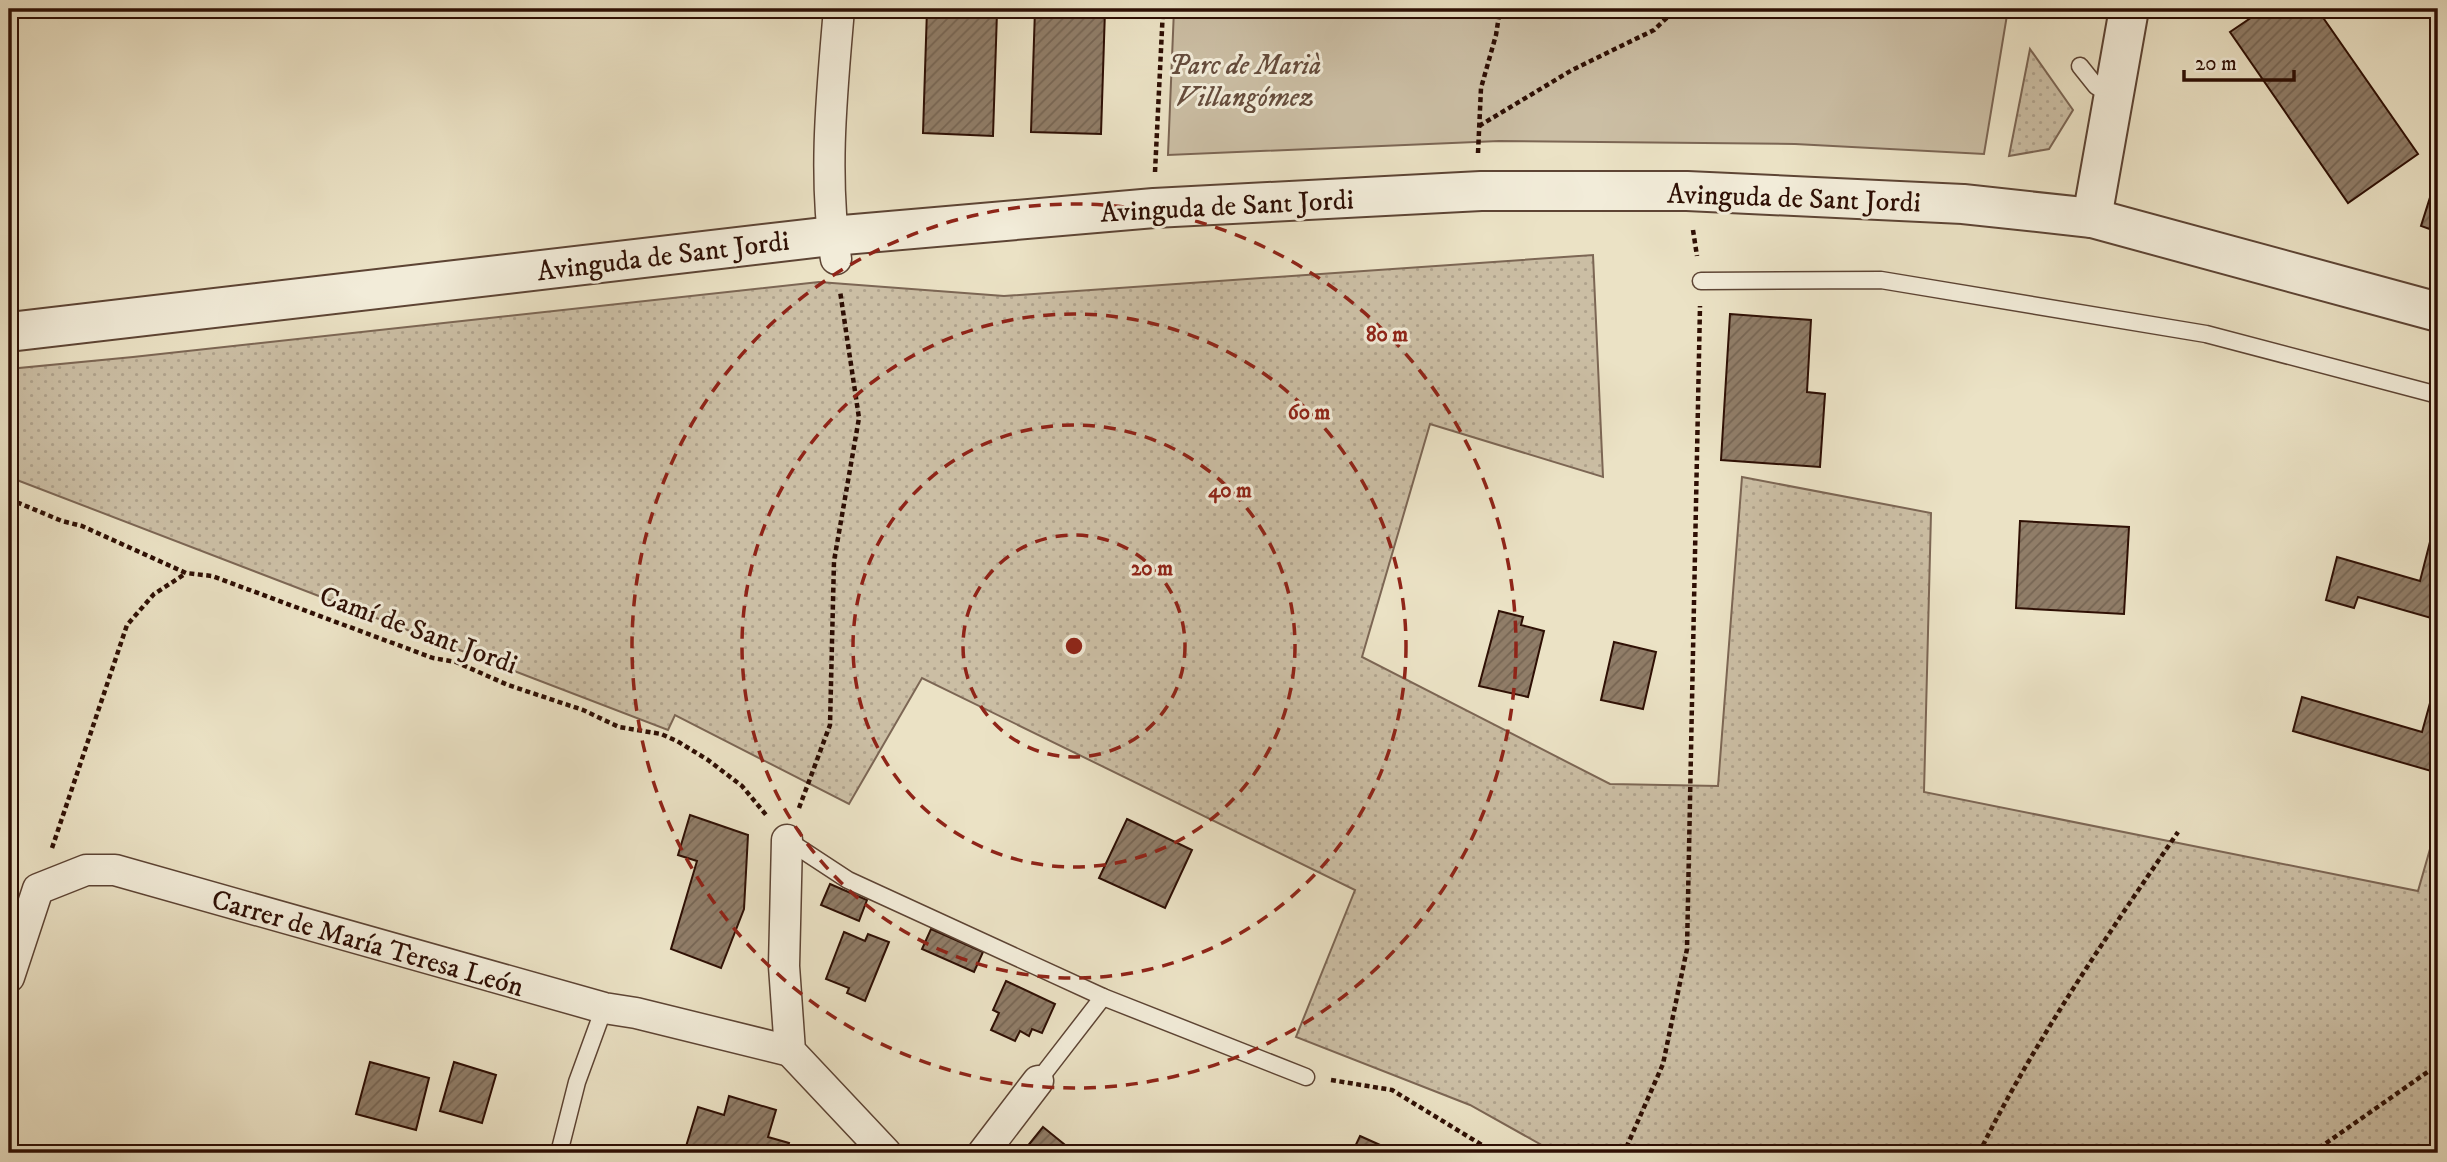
<svg xmlns="http://www.w3.org/2000/svg" width="2447" height="1162" font-family="'IM FELL DW Pica',serif">
<defs>
<pattern id="grass-dots" width="8" height="8" patternUnits="userSpaceOnUse" patternTransform="scale(1.75)"><rect width="8" height="8" fill="#cbbea4"/><path d="M2 2h.1M6 6h.1" fill="none" stroke="#afa28c" stroke-width="1.8" stroke-linecap="round"/></pattern>
<pattern id="building-hatch" width="6" height="6" patternUnits="userSpaceOnUse" patternTransform="scale(1.75)"><rect width="6" height="6" fill="#907d68"/><path d="M-1 1l2-2M0 6l6-6M5 7l2-2" fill="none" stroke="#766553"/></pattern>
</defs>
<rect width="100%" height="100%" fill="#ebe2c5"/>
<filter id="stains"><feTurbulence type="fractalNoise" baseFrequency=".00286" numOctaves="4"/><feColorMatrix values="0 0 0 0 .2 0 0 0 0 .09 0 0 0 0 .02 0 0 0 .5 -.17"/></filter>
<radialGradient id="worn" r=".72"><stop offset=".6" stop-color="#630" stop-opacity="0"/><stop offset="1" stop-color="#630" stop-opacity=".3"/></radialGradient>
<g fill="url(#grass-dots)" stroke="#7c6654" stroke-width="2">
<path d="M2030,49L2073,110L2049,149L2009,156Z"/>
<path d="M1593,255L1603,477L1430,424L1362,657L1610,784L1718,786L1742,477L1931,513L1924,792L2418,891L2438,821V1153H1556L1470,1105L1296,1037L1355,890L922,678L849,804L675,715L668,730L9,477V369L133,357L819,282L1004,296Z"/>
</g>
<path fill="#cbbea4" stroke="#7c6654" stroke-width="2" d="M1174,9H2008L1984,154L1795,144L1499,141L1168,155Z"/>
<g fill="url(#building-hatch)" stroke="#2e0f04" stroke-width="2">
<path d="M927,9L997,12L993,136L923,133Z"/>
<path d="M1035,9L1105,10L1101,134L1031,132Z"/>
<path d="M2264,9H2317L2418,154L2348,203L2230,32Z"/>
<path d="M2438,172V232L2421,226Z"/>
<path d="M1730,314L1811,320L1807,392L1825,394L1820,467L1721,460Z"/>
<path d="M2020,521L2129,527L2124,614L2016,608Z"/>
<path d="M2433,530L2438,532V620L2358,597L2354,608L2326,600L2337,557L2420,581Z"/>
<path d="M1499,611L1523,617L1521,625L1544,631L1528,697L1479,686Z"/>
<path d="M1614,642L1656,652L1643,709L1601,700Z"/>
<path d="M2438,674V773L2293,731L2302,697L2422,732Z"/>
<path d="M690,815L748,835L744,909L721,968L671,949L697,861L678,855Z"/>
<path d="M1127,819L1192,850L1165,908L1099,878Z"/>
<path d="M830,884L867,900L859,921L821,905Z"/>
<path d="M931,929L983,952L974,972L922,949Z"/>
<path d="M844,932L865,941L868,934L889,942L865,1001L847,993L849,988L826,979Z"/>
<path d="M1006,981L1055,1004L1042,1033L1032,1029L1029,1036L1020,1031L1015,1041L991,1030L999,1013L993,1010Z"/>
<path d="M370,1062L429,1078L416,1130L356,1114Z"/>
<path d="M454,1062L496,1075L482,1123L440,1111Z"/>
<path d="M729,1096L776,1110L768,1137L789,1143L786,1153H684L698,1107L724,1115Z"/>
<path d="M1043,1127L1075,1153H1022Z"/>
<path d="M1360,1136L1398,1153H1352Z"/>
</g>
<g fill="none" stroke-linecap="round" stroke-linejoin="round">
<g stroke="#5d4434" stroke-width="19">
<g id="service">
<path d="M2080,66L2096,86L2113,96"/>
<path d="M1701,281L1881,280L2206,334L2438,395"/>
<path d="M787,840L848,880L1103,997L1306,1077"/>
<path d="M1038,1081L1103,997"/>
<path d="M559,1153L577,1082L604,1008"/>
</g>
</g>
<g stroke="#5d4434" stroke-width="33">
<g id="minor">
<path d="M836,259C823,176 832,91 839,9"/>
<path d="M787,840L784,966L790,1051L886,1153"/>
<path d="M9,977L38,889L86,870H115L604,1008L636,1013L790,1051"/>
<path d="M983,1153L1038,1081"/>
</g>
</g>
<g stroke="#5d4434" stroke-width="42">
<g id="tertiary">
<path d="M2092,218L2129,9"/>
<path d="M9,332L832,236L1154,208L1481,191H1687L1963,204L2092,218L2438,312"/>
</g>
</g>
<g stroke="#2e0f04" stroke-width="4.5" stroke-dasharray="5 3.5" stroke-linecap="butt">
<path d="M1479,126L1572,70L1654,30L1676,9"/>
<path d="M1478,153L1481,88L1496,35L1500,9"/>
<path d="M1155,172L1163,9"/>
<path d="M1693,230L1697,256"/>
<path d="M9,499L62,521L82,526L186,573L212,576L433,658L456,662L508,685L583,710L619,727L661,734L677,741L708,760L742,786L767,816"/>
<path d="M799,808L830,725L834,561L859,418L840,291"/>
<path d="M52,848L127,625L154,594L185,574"/>
<path d="M1331,1080L1392,1090L1495,1153"/>
<path d="M1620,1153L1627,1146L1663,1064L1687,949L1700,306"/>
<path d="M1979,1153C2035,1040 2107,936 2178,832"/>
<path d="M2312,1153L2429,1071L2438,1067"/>
</g>
<use href="#service" stroke="#f2ecd9" stroke-width="16"/>
<use href="#minor" stroke="#f2ecd9" stroke-width="30"/>
<use href="#tertiary" stroke="#f2ecd9" stroke-width="38"/>
</g>
<g fill="none" stroke="#8f2418" stroke-width="3.5" stroke-dasharray="12 9">
<circle cx="1074" cy="646" r="111"/>
<circle cx="1074" cy="646" r="221"/>
<circle cx="1074" cy="646" r="332"/>
<circle cx="1074" cy="646" r="442"/>
</g>
<g text-anchor="middle" stroke-width="6" stroke-linejoin="round" paint-order="stroke">
<g font-size="28" font-style="italic" fill="#654c3c" stroke="#f2ecd9">
<text x="1245" y="74">Parc de Marià<tspan x="1245" dy="32">Villangómez</tspan></text>
</g>
<g font-size="28" fill="#2e0f04" stroke="#f2ecd9">
<text transform="translate(1794 197) rotate(2)" y="10">Avinguda de Sant Jordi</text>
<text transform="translate(1227 205) rotate(-3)" y="10">Avinguda de Sant Jordi</text>
<text transform="translate(663 255) rotate(-7)" y="10">Avinguda de Sant Jordi</text>
<text transform="translate(419 629) rotate(20)" y="10">Camí de Sant Jordi</text>
<text transform="translate(368 942) rotate(16)" y="10">Carrer de María Teresa León</text>
</g>
</g>
<circle cx="1074" cy="646" r="10" fill="#8f2418" stroke="#f2ecd9" stroke-width="3.5"/>
<g font-size="21" text-anchor="middle" font-weight="bold" fill="#8f2418" stroke="#f2ecd9" stroke-width="6" stroke-linejoin="round" paint-order="stroke">
<text x="1387" y="341">80 m</text>
<text x="1309" y="419">60 m</text>
<text x="1230" y="497">40 m</text>
<text x="1152" y="575">20 m</text>
</g>
<rect width="2447" height="1162" fill="none" stroke="#ebe2c5" stroke-width="35"/>
<rect x="10" y="10" width="2426" height="1141" fill="none" stroke="#2e0f04" stroke-width="3.5"/>
<rect x="18" y="18" width="2412" height="1127" fill="none" stroke="#2e0f04" stroke-width="2"/>
<path d="M2184 70v10h110v-10" fill="none" stroke="#2e0f04" stroke-width="3.5"/>
<text x="2195" y="70" font-size="21" fill="#2e0f04" stroke="#f2ecd9" stroke-width="5" paint-order="stroke">20 m</text>
<rect width="100%" height="100%" filter="url(#stains)"/>
<rect width="100%" height="100%" fill="url(#worn)"/>
</svg>
